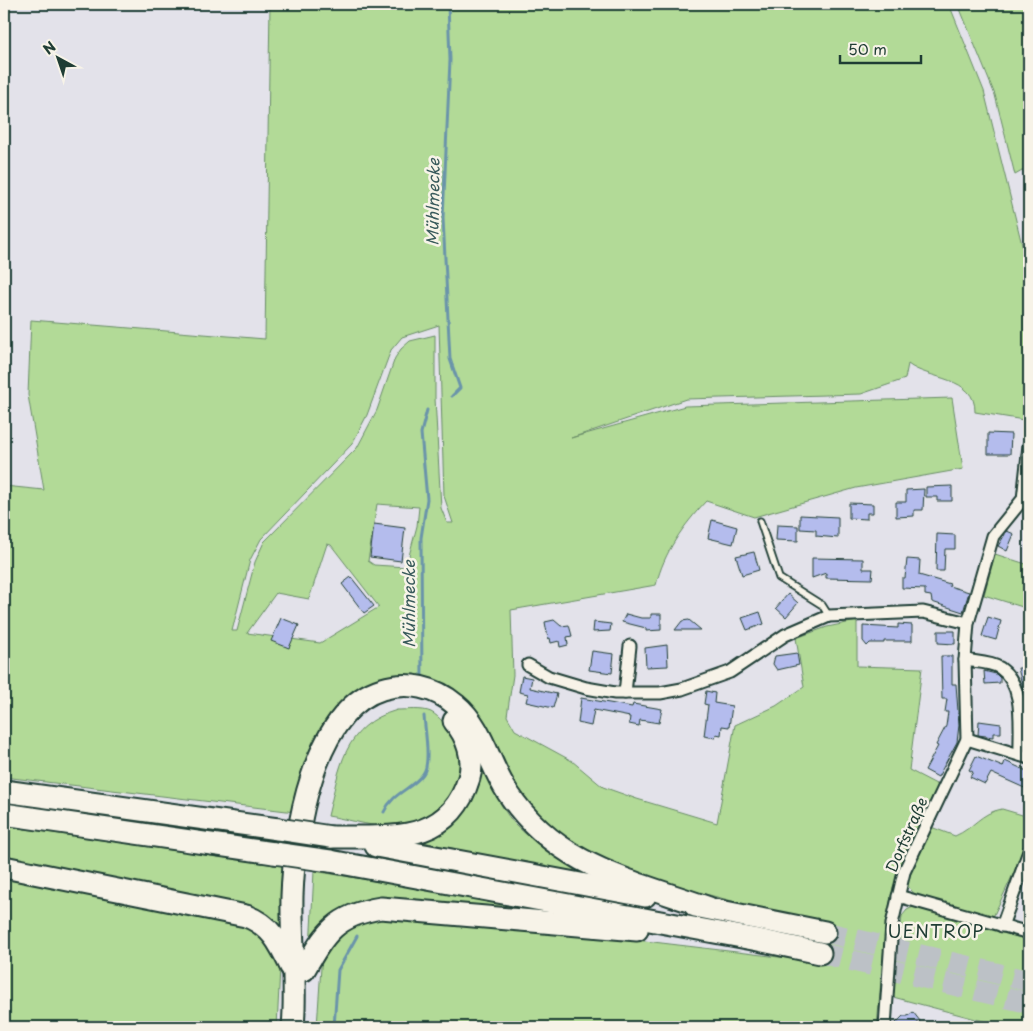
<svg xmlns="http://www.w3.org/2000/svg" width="1033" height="1031" font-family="'Playpen Sans',sans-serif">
<rect width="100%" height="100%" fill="#e3e2ea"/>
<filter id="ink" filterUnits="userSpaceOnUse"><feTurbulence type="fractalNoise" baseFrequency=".02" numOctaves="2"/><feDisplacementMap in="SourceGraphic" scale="10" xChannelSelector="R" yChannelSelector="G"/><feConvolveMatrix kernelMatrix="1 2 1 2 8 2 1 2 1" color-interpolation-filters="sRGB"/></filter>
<g filter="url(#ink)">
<g fill="#b2da97" stroke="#688c66" fill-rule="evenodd">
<path d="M270,4H949L984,91L1029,273V395L1024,420L975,412C976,376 928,380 908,364L905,379L861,394L686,399L571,438L685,406L952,398L963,469L856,488L754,517L706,501C683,526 664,552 656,585L511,610L513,675L507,716L515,730L572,761L603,787L637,799L717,823L735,725L776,706L804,687L796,638L827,627L857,621V666L922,668L909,770L938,785L893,887L886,922L877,1027H317L322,952L343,928L367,917L628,939L812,961L820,924L652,880L573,849L531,816L507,778L496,742L469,703L381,679L364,686L348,696L335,712L295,812L4,777V486L44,490L28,395L31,320L265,339ZM439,325L444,496L453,523H447L441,508L435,398V335L410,341L401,349L395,358L377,410L357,448L264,542L255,562L237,631H232L250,560L261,539L352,444L367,415L391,350L402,337ZM377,504L419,507L417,526L406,567L374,565L368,561ZM327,544L331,545L379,607L320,643L247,633L276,593L309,599Z"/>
<path d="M958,4H1029V167L1015,175L995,95Z"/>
<path d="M995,554L1029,565V609L984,595Z"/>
<path d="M397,710C407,710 422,708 431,712C440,717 447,726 452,734C477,775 444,824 399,828C382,829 347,819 328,816C340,767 343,726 397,710Z"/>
<path d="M478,751C488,775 497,805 515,824C535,844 560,860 583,876L414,840L437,834Z"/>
<path d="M1002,809L1029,817V840L993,917L916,896L906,884L931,827L955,836C974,828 980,813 1002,809Z"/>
<path d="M4,826L283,866L285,941L273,924L4,860Z"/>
<path d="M314,871L628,923L387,904L310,949Z"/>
<path d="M4,873L261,928L280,967L277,1027H4Z"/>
<path d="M915,906L1029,937V1027H1006L893,997L902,916L907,910Z"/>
</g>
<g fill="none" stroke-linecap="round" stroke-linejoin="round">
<g stroke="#6a94aa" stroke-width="3">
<path d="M448,4L450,60L443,218L450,359L460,388L452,396"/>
<path d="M422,679L421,538L427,499L421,433L427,410"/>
<path d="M384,812C393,792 411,790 423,774C431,764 425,730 424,716"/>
<path d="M334,1027L338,970L357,936"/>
</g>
</g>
<g fill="#b4bced" stroke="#1f3d34">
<path d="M988,433L1011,434L1010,454H988Z"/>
<path d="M952,486V501H937V497H926V487Z"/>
<path d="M924,489L923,510H914V516L896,517V502H906V490Z"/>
<path d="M849,503L873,504V513H867V519L849,518Z"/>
<path d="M800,515L838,517V538L816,536V530L800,529Z"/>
<path d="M712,520L737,527L733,544L708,538Z"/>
<path d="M374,524L405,528L401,561L370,557Z"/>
<path d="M777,525L798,526V541L776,540Z"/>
<path d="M1007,531L1014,534L1007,551L998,546Z"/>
<path d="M937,534L955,535V549H945L944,571H936Z"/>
<path d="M754,552L759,570L742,575L736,556Z"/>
<path d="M812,558L863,559V569H873L872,579L826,578V573L812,578Z"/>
<path d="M907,559L920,560L919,575L950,584L949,586L969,592L963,612L932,602L931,596L925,595V589L902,588V578H905Z"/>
<path d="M351,577L374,606L364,613L342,584Z"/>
<path d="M788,594L798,603L786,617L776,608Z"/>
<path d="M760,612L764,624L747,630L742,618Z"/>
<path d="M626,614L641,618H651V614H661V630L646,631V628L622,622Z"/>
<path d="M988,617L1001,621L996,640L982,636Z"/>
<path d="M281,618L299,625L289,648L271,641Z"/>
<path d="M554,620L561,626L569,625L572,636L567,637L568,645L560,647L559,641L551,643L550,638L548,639L545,622Z"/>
<path d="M689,620L701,630H675L682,621Z"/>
<path d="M594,622L611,624L610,631L593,632Z"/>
<path d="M898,624L912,625V641H884V643H870L867,646L863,641V626L898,628Z"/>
<path d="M938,631H955V644L938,643Z"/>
<path d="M667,645L668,666L646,667L645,648Z"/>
<path d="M592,651L614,654L612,673L589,670Z"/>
<path d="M797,653L799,665L777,670L773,664L775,656Z"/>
<path d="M941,656H952V684H956L959,725L957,742L938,777L925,770L938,746L936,745L946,726L948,712H945L947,699H942Z"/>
<path d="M1018,668H1029V705H1027Z"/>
<path d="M984,671L996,674L1000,678V683L985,684Z"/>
<path d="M522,676L532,678L530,688L557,694L553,708L526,702L528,694L519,692Z"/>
<path d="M706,691L715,693L714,703L732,706L729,727L722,726L721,735L716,734L715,738L704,736L708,705L704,704Z"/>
<path d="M581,698L632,707L633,704L662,709L659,723L640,720L639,726L629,724L630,717L594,710L591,726L578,723Z"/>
<path d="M979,721L1001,724V733H993V737L978,735Z"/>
<path d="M976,756L1003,767L1005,761L1029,772V790L991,773L985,784L970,777L973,772L969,770Z"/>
<path d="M913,1012L920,1021L912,1027H892L903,1016H908Z"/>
</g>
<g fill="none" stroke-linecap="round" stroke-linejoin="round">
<g stroke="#bcc1c6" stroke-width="21" stroke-dasharray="21 11" stroke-linecap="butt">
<path d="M825,932L1029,981"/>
<path d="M820,953L1029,1003"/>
</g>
<g stroke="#1f3d34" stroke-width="9">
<path id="lane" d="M760,521L779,578L822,605L829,616"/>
</g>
<g stroke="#1f3d34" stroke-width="15">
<g id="street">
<path d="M965,660C975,662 991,662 1000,668C1026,686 1019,727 1020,755"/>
<path d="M528,665L549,677L586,688L615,693H660L682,689L730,672L785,635L829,616L923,612L968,623"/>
<path d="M625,693L630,646"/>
<path d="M967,739L1029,758"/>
<path d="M898,896L1029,933"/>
<path d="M1002,926L1029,851"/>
<path d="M885,1027L892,924L904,872L967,739L965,660L968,623L993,536L1023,499L1029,445"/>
</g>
</g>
<g stroke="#1f3d34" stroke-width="25">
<g id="highway">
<path d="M4,791L278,829"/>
<path d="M4,814L274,853"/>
<path d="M331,837C388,836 449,846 469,778C475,759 467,736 454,721"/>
<path d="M376,846L645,896"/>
<path d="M330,861L758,940L820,953"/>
<path d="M4,867L246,916C271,925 280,944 291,967"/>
<path d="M695,906L825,932"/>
<path d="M304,970C325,933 336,915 381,908L637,930"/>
<path d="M293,1027C297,984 291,940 292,896C294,834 313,710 382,689C408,681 435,687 456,705C483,727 489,765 508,793C557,867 631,880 709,908"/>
</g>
</g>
<use href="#lane" stroke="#f7f3e8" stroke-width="5.5"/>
<use href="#street" stroke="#f7f3e8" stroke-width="11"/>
<use href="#highway" stroke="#f7f3e8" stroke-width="21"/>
<g stroke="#1f3d34" stroke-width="25" stroke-linecap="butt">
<g id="highway-bridge">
<path d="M278,829L331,837"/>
<path d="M274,853L330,861"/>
</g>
</g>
<use href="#highway-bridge" stroke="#f7f3e8" stroke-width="21"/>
</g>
</g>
<g text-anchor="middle" stroke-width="5" stroke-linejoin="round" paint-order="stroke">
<g font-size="15" fill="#1f3d34" stroke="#f7f3e8">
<text transform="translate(907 835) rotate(-66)" y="5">Dorfstraße</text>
</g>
<g font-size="16" font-style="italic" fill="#385a5b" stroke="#f7f3e8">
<text transform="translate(433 202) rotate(-89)" y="6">Mühlmecke</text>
<text transform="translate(409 604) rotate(-90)" y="6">Mühlmecke</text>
</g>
<g font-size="18" letter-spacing="1" fill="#1f3d34" stroke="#f7f3e8">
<text x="936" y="938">UENTROP</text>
</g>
</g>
<rect width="1033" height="1031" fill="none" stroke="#f7f3e8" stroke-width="20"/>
<rect x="10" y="10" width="1013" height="1011" fill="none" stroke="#1f3d34" stroke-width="2" filter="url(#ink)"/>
<g transform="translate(58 58) rotate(320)" stroke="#f7f3e8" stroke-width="4" paint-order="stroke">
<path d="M0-4L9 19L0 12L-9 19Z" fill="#1f3d34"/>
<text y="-8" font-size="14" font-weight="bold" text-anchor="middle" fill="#1f3d34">N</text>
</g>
<path d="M840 55v8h81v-8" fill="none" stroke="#1f3d34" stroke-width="2.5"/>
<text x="848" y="55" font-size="15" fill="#1f3d34" stroke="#f7f3e8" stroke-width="4" paint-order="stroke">50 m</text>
</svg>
